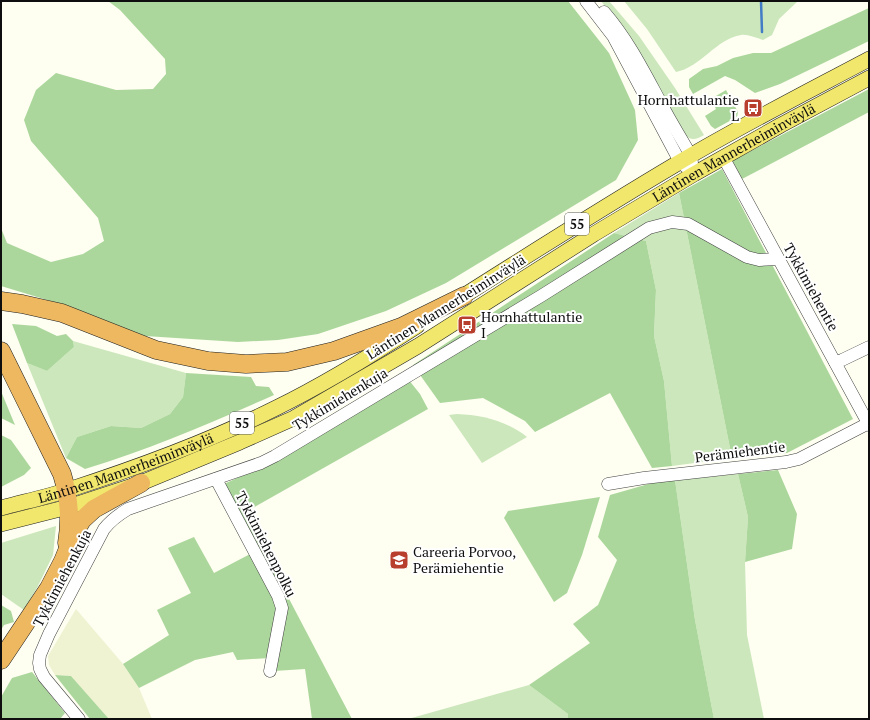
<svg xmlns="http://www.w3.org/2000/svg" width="870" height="720" font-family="'PT Serif',serif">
<rect width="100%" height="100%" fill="#fefef1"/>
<path fill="#f0f3d2" d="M76,609L123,664L139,688L152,719H109L71,676L55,675L49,665L48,656Z"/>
<g fill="#cbe7bb">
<path d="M601,1H609L639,36L675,88L704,135C695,140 691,141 684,134L633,41Z"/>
<path d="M624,1H798L779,19L772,35L763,40C757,38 747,34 741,35C716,39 701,67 676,72L647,29Z"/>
<path d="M679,193L732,458L672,466L664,381L654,336L656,290L646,241L614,233Z"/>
<path d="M73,341L186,373L183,397L170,414L141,428L111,426L77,437L66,458L27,363L47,371L74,347Z"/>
<path d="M457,414C482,415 507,421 527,437L482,463L449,415Z"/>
<path d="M738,474L748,517L745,562L747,635L764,719H714L695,620L675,480Z"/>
<path d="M56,526L53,555L38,586L24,610L1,594V543Z"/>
<path d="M529,685L568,714V719H408Z"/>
</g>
<g fill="#acd79c">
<path d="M108,1H568L609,53L635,110L638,140L616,180L446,283L386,311L318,334L278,340L238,342L145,336L57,303L1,286V228L7,243L51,262L83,254L104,241L98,218L31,141L24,120L36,90L56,73L116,90L153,89L166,74L165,59L120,10Z"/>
<path d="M869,8V41L780,84L755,93L735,80L725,76L693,94L689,87V79L703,69L717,66L733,58L753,53H771Z"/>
<path d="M869,89V112L742,179L732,161Z"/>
<path d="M726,90L738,112L737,117L715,129L711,126L705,116L716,109L711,99Z"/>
<path d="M722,169L853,419L787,453L732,458L679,193Z"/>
<path d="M614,233L646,241L656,290L654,336L664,381L672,466L652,468L610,393L535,432L525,421L483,398L440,403L413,365Z"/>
<path d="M12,324L36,326L57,336L66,334L73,341L74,347L47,371L27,363Z"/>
<path d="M186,373L251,377L256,386L269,387L274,395C211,423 151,449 85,469L66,458L77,437L111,426L141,428L170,414L183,397Z"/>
<path d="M408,379L420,394L428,409L244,513L352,719H312L305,669L274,671L285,607L224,484L270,463Z"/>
<path d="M1,391L3,396L15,425L1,418Z"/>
<path d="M1,435L11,440L31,468L24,475L1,487Z"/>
<path d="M778,470L797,514L792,549L745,562L748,517L738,474Z"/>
<path d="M675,480L695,620L714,719H568V714L529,685L590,643L573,624L598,605L617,560L598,537L610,495L652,483Z"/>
<path d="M600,497L582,555L567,593L554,602L504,518L508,511Z"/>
<path d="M194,537L214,573L252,553L279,607L269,658L237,660L233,652L195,660L139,688L123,664L169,635L157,610L191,593L168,548Z"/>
<path d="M1,605L11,611L14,622L4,625L1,630Z"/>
<path d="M32,672L65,713L60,719H1V697L12,678Z"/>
<path d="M55,675L71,676L109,719H90Z"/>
</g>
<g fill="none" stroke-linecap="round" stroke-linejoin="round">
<path stroke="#427bc6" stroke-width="2.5" d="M761,1L762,32"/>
<g stroke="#414141" stroke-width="13">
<g id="minor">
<path d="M586,1L613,36L680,162L694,174"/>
<path d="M604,12C629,41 644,72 662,105C671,123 682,139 691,156L692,163"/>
<path d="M727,164L869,425"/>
<path d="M835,362L842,360L869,347"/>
<path d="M216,479L278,596L282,608L270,671"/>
<path d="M608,484L644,478L786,462L799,459L867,424"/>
<path d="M79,719L44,677L40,669L39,663L40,655L49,634L104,529C111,520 118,515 128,509L261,463L275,456L541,296L649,228L672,222L688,224L747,257L759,260L778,259"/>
</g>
</g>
<g stroke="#1f1f1f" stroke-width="16">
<g id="major">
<path d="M454,302C528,255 602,208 678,163C740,126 805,93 869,59"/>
<path id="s1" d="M1,508C23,502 46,497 68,490C139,467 210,441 276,408C325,384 372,355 417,326"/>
<path id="s2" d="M1,524L68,507L141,483L240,442L294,418L418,346L594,234L694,174L781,125L869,78"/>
</g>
</g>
<g stroke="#1f1f1f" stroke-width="19">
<g id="highway">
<path d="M1,301L22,304L62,313L156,350L208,361L246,364L287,362L334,351L401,327L464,296"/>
<path d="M1,351L62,474C69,497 71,520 67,543"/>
<path d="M1,660L49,588L63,561L74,534L82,520L94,509L141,483"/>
</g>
</g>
<use href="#minor" stroke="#fff" stroke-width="12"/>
<use href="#major" stroke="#f1e76d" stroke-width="15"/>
<use href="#highway" stroke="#edb860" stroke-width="18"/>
</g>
<defs>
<g id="bus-square" transform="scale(1)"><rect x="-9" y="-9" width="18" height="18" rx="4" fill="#b83e2d" stroke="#fff"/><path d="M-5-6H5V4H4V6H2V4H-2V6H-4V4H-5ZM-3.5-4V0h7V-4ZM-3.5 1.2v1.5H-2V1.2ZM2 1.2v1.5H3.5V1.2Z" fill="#fff"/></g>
<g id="school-square" transform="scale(1)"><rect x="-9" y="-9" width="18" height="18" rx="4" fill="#b83e2d" stroke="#fff"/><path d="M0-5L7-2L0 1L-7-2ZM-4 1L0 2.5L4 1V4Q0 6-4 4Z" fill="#fff"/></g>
</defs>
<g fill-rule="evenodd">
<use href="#bus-square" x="753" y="108"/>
<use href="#bus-square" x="467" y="325"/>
<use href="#school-square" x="399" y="560"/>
</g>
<g text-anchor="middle" stroke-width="4" stroke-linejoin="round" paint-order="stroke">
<g fill="#fff" stroke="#565656" stroke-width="1">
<rect x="565" y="213" width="24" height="22" rx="3"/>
<rect x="230" y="412" width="24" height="22" rx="3"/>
</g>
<g font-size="13" font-weight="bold" fill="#0e0e0e">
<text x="577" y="229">55</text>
<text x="242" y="428">55</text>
</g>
<g font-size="14" fill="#0e0e0e" stroke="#fff" text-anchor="start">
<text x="739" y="105" text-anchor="end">Hornhattulantie<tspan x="739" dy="16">L</tspan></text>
<text x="481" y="322">Hornhattulantie<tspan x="481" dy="16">I</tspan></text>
<text x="413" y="557">Careeria Porvoo,<tspan x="413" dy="16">Perämiehentie</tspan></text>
</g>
<g font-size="14" fill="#0e0e0e" stroke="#fff">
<text dy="5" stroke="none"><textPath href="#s2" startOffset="826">Läntinen Mannerheiminväylä</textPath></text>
<text transform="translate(811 287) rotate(61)" y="5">Tykkimiehentie</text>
<text transform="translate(446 307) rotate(-32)" y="5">Läntinen Mannerheiminväylä</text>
<text transform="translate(340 399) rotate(-31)" y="5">Tykkimiehenkuja</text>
<text transform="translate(740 452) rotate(-7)" y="5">Perämiehentie</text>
<text dy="5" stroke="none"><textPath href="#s1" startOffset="131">Läntinen Mannerheiminväylä</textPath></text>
<text transform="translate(266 544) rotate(63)" y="5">Tykkimiehenpolku</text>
<text transform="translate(62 578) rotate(-62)" y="5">Tykkimiehenkuja</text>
</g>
</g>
<rect width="870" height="720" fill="none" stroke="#0e0e0e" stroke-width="4"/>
</svg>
